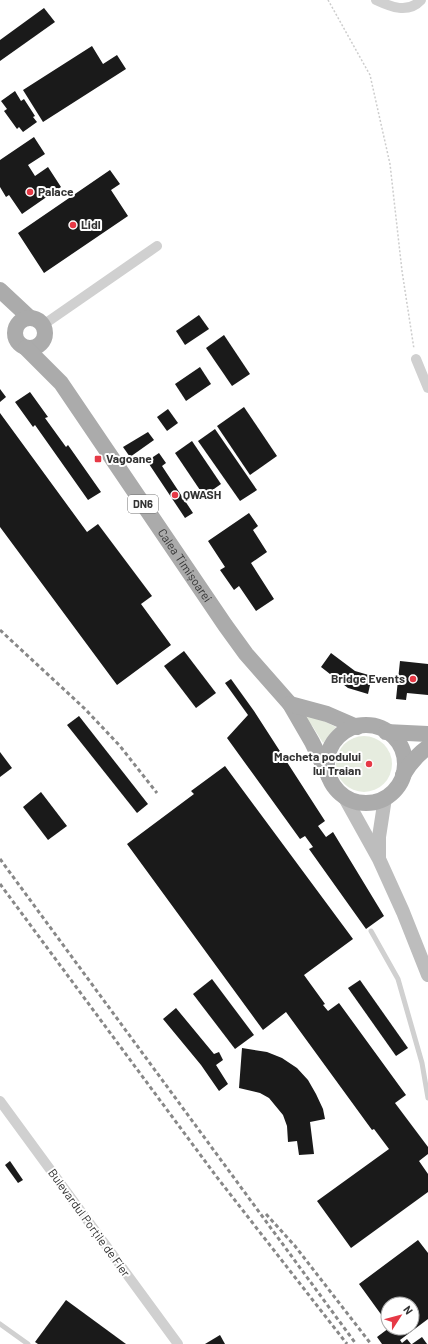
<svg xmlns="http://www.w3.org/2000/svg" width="428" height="1344" font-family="Barlow,sans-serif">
<rect width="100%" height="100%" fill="#fff"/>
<g fill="#e6ecdf">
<path d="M295,707L336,727L323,743L313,727Z"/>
<circle cx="364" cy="764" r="28"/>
</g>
<g fill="#1a1a1a">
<path d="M44,8L55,22L0,61V40Z"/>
<path d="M92,46L103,64L117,55L126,69L43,122L23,90Z"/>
<path d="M15,91L21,101L24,99L35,116L33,117L37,122L23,132L19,127L17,129L4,111L7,109L1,101Z"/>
<path d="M34,137L45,154L28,165L35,176L48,167L61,187L22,214L9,195L6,197L0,187V160Z"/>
<path d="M110,170L120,184L111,190L128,216L44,273L18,233Z"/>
<path d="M199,315L209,329L185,345L176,331Z"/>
<path d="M224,335L250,374L232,386L206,348Z"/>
<path d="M200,367L211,384L186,401L175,384Z"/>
<path d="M0,389L6,397L0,402Z"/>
<path d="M30,392L48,417L45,418L66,447L68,445L101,492L88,500L35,425L33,427L15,402Z"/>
<path d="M244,407L277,456L250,475L217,426Z"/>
<path d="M168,409L178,423L167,431L157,417Z"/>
<path d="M0,413L87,532L98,524L152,596L141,604L171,645L117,685L0,527Z"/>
<path d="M215,429L257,490L240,501L198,441Z"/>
<path d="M148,432L154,440L130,457L123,447Z"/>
<path d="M192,441L221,484L204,496L175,453Z"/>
<path d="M159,453L166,463L162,466L193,513L185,518L147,461Z"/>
<path d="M249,513L258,526L253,530L267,552L251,563L274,599L256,611L239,586L234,590L220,570L225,567L208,541Z"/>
<path d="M184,651L216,693L196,708L164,666Z"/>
<path d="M331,653L355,671L372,676L368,694L348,688L321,667Z"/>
<path d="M400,661L428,664V695L407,693L406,700L396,699Z"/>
<path d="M231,679L254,711L325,821L318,826L326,837L333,832L384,916L366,929L309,849L313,847L305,836L300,839L227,738L248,715L225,683Z"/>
<path d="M79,716L148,804L137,813L67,725Z"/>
<path d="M0,752L12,768L0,777Z"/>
<path d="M225,766L353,939L304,975L325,1004L323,1005L328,1011L339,1003L406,1095L395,1103L428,1147V1154L419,1161L428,1174V1192L351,1248L317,1201L389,1149L374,1129L372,1130L286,1012L263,1030L127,844L194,794L191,791Z"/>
<path d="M41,792L67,826L48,840L23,807Z"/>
<path d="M212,979L254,1035L235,1049L193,994Z"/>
<path d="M360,980L408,1048L396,1056L348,988Z"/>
<path d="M176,1008L214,1054L219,1052L223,1060L216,1065L228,1084L219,1091L201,1065L163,1019Z"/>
<path d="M242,1048L267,1052L282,1058L297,1068L308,1080L316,1094L323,1109L325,1119L310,1122L314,1154L299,1155L297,1141L288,1142L287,1126L283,1115L269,1098L260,1093L239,1088Z"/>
<path d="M10,1161L23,1180L18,1183L5,1165Z"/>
<path d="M418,1240L428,1253V1319L400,1340L402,1343L407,1339L411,1344H382L377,1337L389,1328H412V1304H388V1324L359,1284Z"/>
<path d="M66,1300L126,1344H38L35,1342Z"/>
<path d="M220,1335L225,1344H205Z"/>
<path d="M422,1337L427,1344H412Z"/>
</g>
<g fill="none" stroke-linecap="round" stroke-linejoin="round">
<g stroke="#cdcdcd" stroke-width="1.5" stroke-dasharray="2 2" stroke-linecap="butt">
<path d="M328,0L370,75L390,164L402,271L414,349"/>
<path d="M369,722L377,724"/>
</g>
<g stroke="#d0d0d0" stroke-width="5">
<path d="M371,931L398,979L422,1063L428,1098"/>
<path d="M0,1324L28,1344"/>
</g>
<g stroke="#d0d0d0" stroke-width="10">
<path d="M376,0C391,7 408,14 421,0"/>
<path d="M43,325L157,246"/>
<path d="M416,359L428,388"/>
<path d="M0,1101L178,1344"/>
</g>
<g stroke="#bdbdbd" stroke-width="14">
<path d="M344,796L379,859L403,912L428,975"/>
<path d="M379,857V837L385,798"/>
</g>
<g stroke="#ababab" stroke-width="16">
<path d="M0,290L30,318"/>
<circle cx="30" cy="333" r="15"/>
<path id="s1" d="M26,348L61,383L225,625L246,654L290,704L312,742L329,777"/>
<path d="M290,704L327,714L357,727"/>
<circle cx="366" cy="764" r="39"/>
<path d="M386,732L428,734"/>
<path d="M403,775C410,763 417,755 428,747"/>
</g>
<g stroke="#888" stroke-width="3" stroke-dasharray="4 3" stroke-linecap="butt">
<path d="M0,630L85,709L120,746L157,793"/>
<path d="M0,859L356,1344"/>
<path d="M0,884L216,1176L347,1344"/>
<path d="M266,1214L295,1246L371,1344"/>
</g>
</g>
<g fill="#e63946" stroke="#fff" stroke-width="1.5">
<circle cx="30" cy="192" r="4"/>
<circle cx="73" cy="225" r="4"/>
<rect x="94" y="455" width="8" height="8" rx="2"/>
<circle cx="175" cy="495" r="4"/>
<circle cx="413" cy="679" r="4"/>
<circle cx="369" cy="764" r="4"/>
</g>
<g text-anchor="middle" stroke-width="4" stroke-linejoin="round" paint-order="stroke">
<rect fill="#fff" stroke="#707070" stroke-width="1" x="128" y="495" width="30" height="18" rx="3"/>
<g font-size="11" font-weight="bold" fill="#333">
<text x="143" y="508">DN6</text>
</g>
<g font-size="12" font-weight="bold" fill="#333" stroke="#fff" text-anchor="start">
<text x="38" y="196">Palace</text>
<text x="81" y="229">Lidl</text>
<text x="106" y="463">Vagoane</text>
<text x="183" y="499">QWASH</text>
<text x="405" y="683" text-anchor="end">Bridge Events</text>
<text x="361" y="761" text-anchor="end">Macheta podului<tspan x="361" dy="14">lui Traian</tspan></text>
</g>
<g font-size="12" fill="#333" stroke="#fff">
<text dy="4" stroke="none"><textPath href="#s1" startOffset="270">Calea Timișoarei</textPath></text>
<text transform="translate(89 1223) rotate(54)" y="4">Bulevardul Porțile de Fier</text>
</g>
</g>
<g transform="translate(400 1316) rotate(54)"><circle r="19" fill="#ffffff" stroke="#adadad"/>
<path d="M0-3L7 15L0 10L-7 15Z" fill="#e63946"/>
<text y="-6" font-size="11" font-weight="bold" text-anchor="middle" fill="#333333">N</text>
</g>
</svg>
